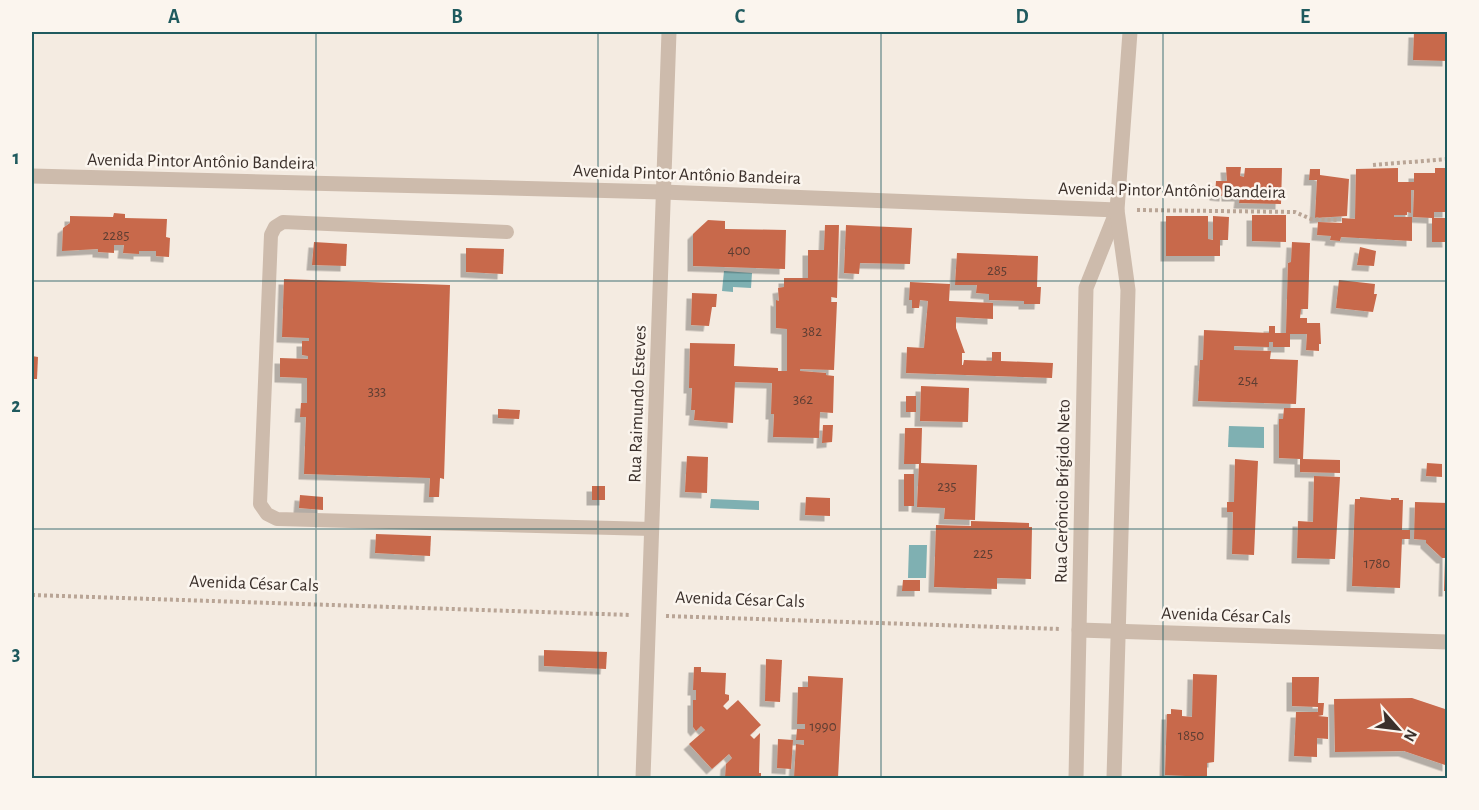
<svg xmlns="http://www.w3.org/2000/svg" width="1479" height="810" font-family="'Alegreya Sans',sans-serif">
<defs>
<filter id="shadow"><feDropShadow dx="-5.5" dy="5.5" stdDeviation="0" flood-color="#0004"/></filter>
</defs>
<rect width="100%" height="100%" fill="#f4ebe1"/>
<g fill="#7fb0b2">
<path d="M724,271L752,273L751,288L733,287V292L722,291Z"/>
<path d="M1229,426L1264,427V448L1228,447Z"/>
<path d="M711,499L759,501V510L710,508Z"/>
<path d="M909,545H927L926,578H908Z"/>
</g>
<g fill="#c8694b" filter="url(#shadow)">
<path d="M1414,32H1448V61L1413,60Z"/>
<path d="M1226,167H1241L1240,176L1244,177L1245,168H1282L1281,204L1239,203L1240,196H1227V190L1225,189V196L1215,195L1216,181H1227Z"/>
<path d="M1398,168V182H1414V173H1435V168H1448V212H1434V218H1446L1448,242H1432V218L1413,217L1414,190H1411V213L1407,212V215H1394V217H1412V241L1341,237L1340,241L1330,240L1331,236L1317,235L1318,222L1342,223V218L1355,219L1356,169Z"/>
<path d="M1310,169H1320V175L1349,179L1347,216L1315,218L1317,180H1309Z"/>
<path d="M114,213L125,214V218L167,219L166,237L170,238L169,257L156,256V251H139V254L123,253L124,245H114V253L98,252V249L62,251L63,228L70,223V216L113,217Z"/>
<path d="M1252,215H1286V242L1252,241Z"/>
<path d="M1166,216H1208V239L1213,240V216L1229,217L1228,240H1220V256H1166Z"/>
<path d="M708,220L725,221V229L786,230L785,269L693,266V234Z"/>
<path d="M825,225H839L837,298L831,297V302H837L834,370L800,369V371L826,373V375L834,376L833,413L820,412L819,438L773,437L774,414H771L772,383L735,382L733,423L694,420L695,410H691L692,388H689L690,343L735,344L734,366L778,368V371H787V329L776,328V300L779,301L778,288L784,287V278H808V250H824Z"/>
<path d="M846,225L912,228L910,264L860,263L859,274L844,273Z"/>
<path d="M314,242L347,244L346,266L312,265Z"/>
<path d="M1292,242L1310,243L1308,309H1301L1300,318H1307V323H1320L1321,344H1319V351L1306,350L1307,334H1290V347H1273V342H1269V347L1234,346V350L1271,351L1270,359L1298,360L1296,404L1198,401L1200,360H1203L1204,330L1269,333V326H1275V333H1286L1288,263L1291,262Z"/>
<path d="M1360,247L1376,251L1374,266L1357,265Z"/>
<path d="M466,248L504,249L503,274L466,272Z"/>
<path d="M957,253L1038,256L1037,287H1041L1040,304H1024V301L989,300V294L976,293L977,285H955Z"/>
<path d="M284,279L450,285L444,479L440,478L439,497H429L430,478L304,474L306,417H300L301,403H307V378L280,377V358L308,359V356L302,355V341H309V338L282,337Z"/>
<path d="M1339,280L1375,284L1374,294H1377L1373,312L1336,308Z"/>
<path d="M910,282L950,284L949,301L993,303V319L956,317V328L965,353H962V365H963L964,360L992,361V352H1001V361L1053,363L1052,378L906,373L907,347L924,348L928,301L920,300L919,308H912V300H909Z"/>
<path d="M692,293L717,294L716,307H712L709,326L691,325Z"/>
<path d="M32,356L38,357L37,379H32Z"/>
<path d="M921,386L969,388L968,422L920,421Z"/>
<rect x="906" y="396" width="10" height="16"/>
<path d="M1284,408H1305L1303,459L1340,460V473L1300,472V459L1279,458V419H1283Z"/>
<path d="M498,409L520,410L519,419L498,418Z"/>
<path d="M823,425H833L832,442L822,443Z"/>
<path d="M905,428H922L921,463L977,465L975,520L944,519L945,508L917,507L919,464H904Z"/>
<path d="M687,456L708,457L707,493L685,492Z"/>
<path d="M1235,459L1258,461L1254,555L1232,554L1233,512H1227V502H1234Z"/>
<path d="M1427,463L1442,464V477L1426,476Z"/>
<rect x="904" y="474" width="10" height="32"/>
<path d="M1314,476L1340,477L1335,559L1297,558L1298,521L1313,522Z"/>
<rect x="592" y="486" width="13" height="14"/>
<path d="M300,495L323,497V510L299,508Z"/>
<path d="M806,497L830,498V516L805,515Z"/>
<path d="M1360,497L1391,500V498H1399V500H1403L1402,530H1410V539H1402L1400,588L1352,586L1355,499H1360Z"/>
<path d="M1415,502L1448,503V591H1444L1445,558H1442L1426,543V540L1414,539Z"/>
<path d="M971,521L1029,523V527H1032L1031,579L997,578V589L934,587L936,525L971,526Z"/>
<path d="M376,534L431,536L430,556L375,553Z"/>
<path d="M903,580H920V591H902Z"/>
<path d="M544,650L607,652L606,669L544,666Z"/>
<path d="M766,659L782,660L780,702L765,701Z"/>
<path d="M694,667H701V672L726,673L725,694L729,695V700L723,706L727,710L738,700L761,725L750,735L754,739L760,733L759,773H761V778H725L726,764L732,758L729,754L712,769L689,744L705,730L701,726L696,731L693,727V700H696V690H693Z"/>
<path d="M1193,674L1217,675L1214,762L1207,763V777L1165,775L1167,714H1171V709L1182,710V716L1192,717Z"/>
<path d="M808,676L843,678L838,778H794L796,744L804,745V740H796L797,729H805V724H797L798,687H808Z"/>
<path d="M1292,677H1319L1318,703H1324L1323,715L1318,716L1328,717V739L1317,738V757L1294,756L1296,712H1318V707L1292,706Z"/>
<path d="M1412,698L1448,710V766L1404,751L1335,752L1334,699Z"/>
<path d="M778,739L793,740L791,769L777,768Z"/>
</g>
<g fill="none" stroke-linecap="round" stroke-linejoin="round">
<g stroke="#b9a596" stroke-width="4" stroke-dasharray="3 3" stroke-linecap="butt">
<path d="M1373,165L1448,159"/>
<path d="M1137,210L1295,212L1311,219L1338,220"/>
<path d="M32,595L631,615"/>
<path d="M666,616L1060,629"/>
</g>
<path stroke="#cdbbac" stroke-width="14" d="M507,232L283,222L275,227L271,235L260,504L267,514L277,519L652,529"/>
<g stroke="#cdbbac" stroke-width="15">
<path d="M32,176L663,192L1117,210"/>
<path d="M1079,630L1448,642"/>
<path d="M643,778L669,32"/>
<path d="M1076,778L1086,288L1116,213"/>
<path d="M1114,778L1128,290L1117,210L1130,32"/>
</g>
</g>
<path fill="none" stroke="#1f5a5e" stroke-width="1.5" stroke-opacity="0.55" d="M316,32V778M598,32V778M881,32V778M1163,32V778M32,281H1448M32,529H1448"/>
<g text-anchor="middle" stroke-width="5" stroke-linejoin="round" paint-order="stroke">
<g font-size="15" fill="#5e3e33">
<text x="116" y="240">2285</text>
<text x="739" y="255">400</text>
<text x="997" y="275">285</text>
<text x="812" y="336">382</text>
<text x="1248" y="385">254</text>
<text x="377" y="396">333</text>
<text x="803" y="404">362</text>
<text x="947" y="491">235</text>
<text x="983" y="558">225</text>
<text x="1377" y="568">1780</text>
<text x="823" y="731">1990</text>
<text x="1191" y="740">1850</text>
</g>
<g font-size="18" fill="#3b302b" stroke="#fbf5ee">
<text transform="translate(201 161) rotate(1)" y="6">Avenida Pintor Antônio Bandeira</text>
<text transform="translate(687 174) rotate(2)" y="6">Avenida Pintor Antônio Bandeira</text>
<text transform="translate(1172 190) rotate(1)" y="6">Avenida Pintor Antônio Bandeira</text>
<text transform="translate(637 404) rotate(-88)" y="6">Rua Raimundo Esteves</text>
<text transform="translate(1062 491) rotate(-89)" y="6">Rua Gerôncio Brígido Neto</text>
<text transform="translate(254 583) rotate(2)" y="6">Avenida César Cals</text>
<text transform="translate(740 599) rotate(2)" y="6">Avenida César Cals</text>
<text transform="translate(1226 615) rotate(2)" y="6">Avenida César Cals</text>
</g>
</g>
<rect width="1479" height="810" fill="none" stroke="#fbf5ee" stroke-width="66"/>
<g transform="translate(1398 729) rotate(118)" stroke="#fbf5ee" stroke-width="4.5" paint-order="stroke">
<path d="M0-4.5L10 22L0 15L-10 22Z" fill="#3b302b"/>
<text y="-9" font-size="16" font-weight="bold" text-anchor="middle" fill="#3b302b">N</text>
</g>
<rect x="33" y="33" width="1413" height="744" fill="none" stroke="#1f5a5e" stroke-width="2"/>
<g font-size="20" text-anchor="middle" font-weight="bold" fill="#1f5a5e">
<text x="174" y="23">A</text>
<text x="457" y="23">B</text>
<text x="740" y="23">C</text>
<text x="1022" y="23">D</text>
<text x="1305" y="23">E</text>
<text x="16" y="164">1</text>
<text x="16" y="412">2</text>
<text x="16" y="660">3</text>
</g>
</svg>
